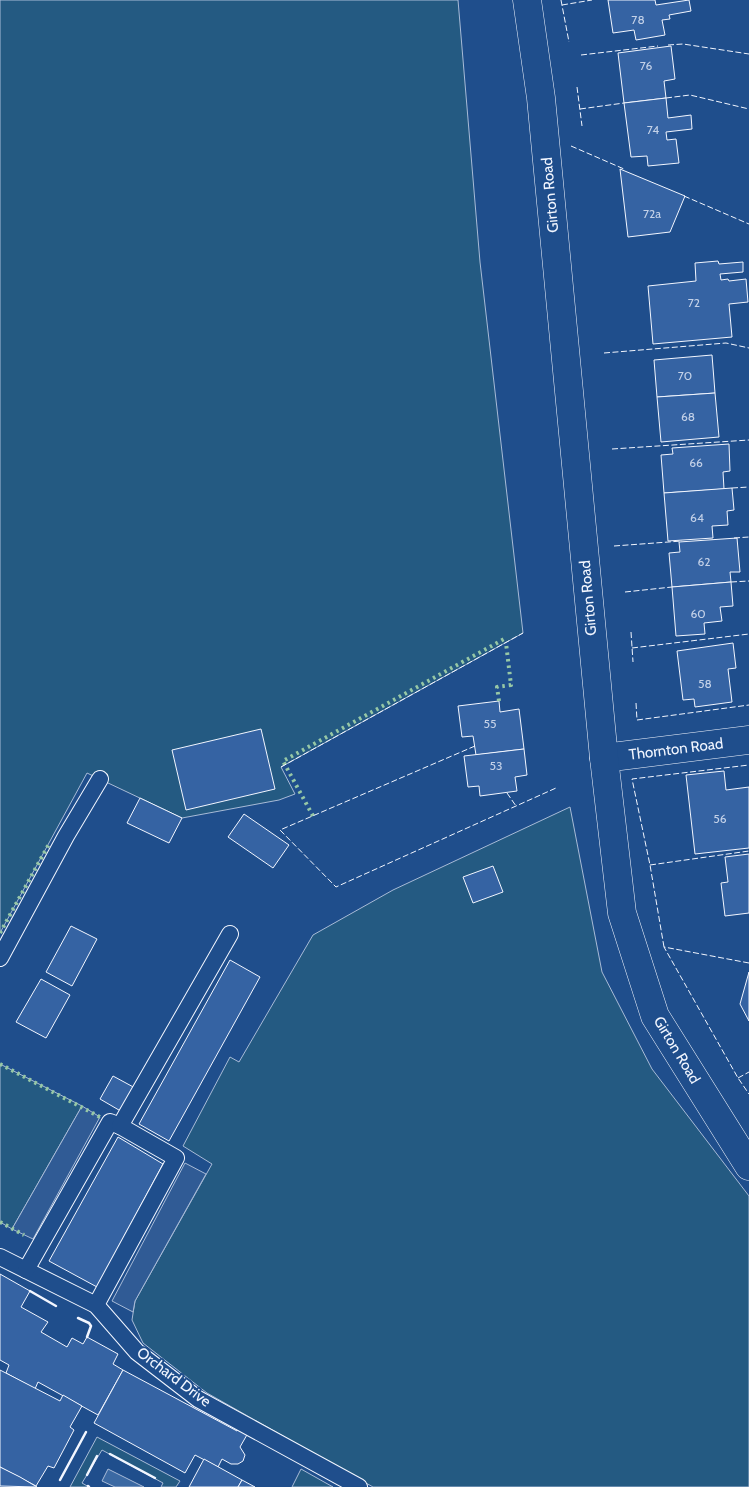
<svg xmlns="http://www.w3.org/2000/svg" width="749" height="1487" font-family="Cabin,sans-serif">
<rect width="100%" height="100%" fill="#1f4e8c"/>
<g fill="#245a82" stroke="#a8bbd7">
<path d="M0,0H458L480,262L523,633L281,767L295,794L279,800L182,818L87,773L0,933Z"/>
<path d="M570,807L602,972L652,1069L749,1196V1487H373L207,1393L143,1343L132,1320L135,1301L212,1164L183,1146L230,1057L239,1062L313,935L393,890Z"/>
<path d="M0,1064L82,1106L12,1229L0,1222Z"/>
<path d="M97,1437L180,1481L176,1487H161L163,1483L102,1450L82,1483L89,1487H70Z"/>
<path d="M301,1469L333,1487H292Z"/>
</g>
<g fill="#305b95" stroke="#a8bbd7">
<path d="M82,1106L100,1117L33,1239L12,1229Z"/>
<path d="M185,1163L206,1174L135,1301L133,1312L112,1301Z"/>
</g>
<path fill="#3b69a3" stroke="#a8bbd7" d="M108,1469L144,1487H115L102,1481Z"/>
<g fill="#3563a3" stroke="#f2f6ff">
<path d="M608,0H655L656,5L689,0L691,11L669,15L670,19L662,20L665,35L636,40L634,30L613,33Z"/>
<path d="M671,46L675,79L664,81L666,98L624,103L618,53Z"/>
<path d="M666,98L668,118L691,115L692,129L666,132L667,140L676,139L679,163L648,166L647,156L631,157L624,103Z"/>
<path d="M620,169L685,196L670,232L628,237Z"/>
<path d="M718,261L719,264L743,262V272L720,274L721,280L728,279L729,281L746,279L748,302L729,304L732,337L653,344L648,286L696,281L695,263Z"/>
<path d="M712,355L715,393L657,397L654,360Z"/>
<path d="M715,393L719,437L661,442L657,397Z"/>
<path d="M729,444L730,471L723,472L724,489L664,493L661,455L673,454L672,448Z"/>
<path d="M732,488L734,510L727,511L728,525L712,526L713,538L668,541L664,493Z"/>
<path d="M737,538L740,572H730L731,582L672,587L669,553L680,552L679,542Z"/>
<path d="M731,582L733,606L720,607L722,621L704,623L705,634L676,636L672,587Z"/>
<path d="M733,643L736,668L728,669L732,702L695,707L694,699L683,700L677,651Z"/>
<path d="M499,701L500,712L519,709L524,749L476,755L473,736L462,737L458,706Z"/>
<path d="M261,729L275,789L186,810L172,750Z"/>
<path d="M524,749L527,775L515,777L517,791L480,796L479,786L468,787L464,756Z"/>
<path d="M724,771L726,790L749,787V848L695,854L686,775Z"/>
<path d="M140,798L182,818L169,843L127,823Z"/>
<path d="M244,814L289,845L273,868L228,837Z"/>
<path d="M749,854V913L725,916L721,883L728,882L725,857Z"/>
<path d="M493,866L503,892L473,903L463,877Z"/>
<path d="M71,926L97,939L72,986L46,972Z"/>
<path d="M230,960L260,977L169,1141L139,1124Z"/>
<path d="M749,972V1021L740,1004Z"/>
<path d="M41,979L70,995L46,1038L16,1022Z"/>
<path d="M113,1076L137,1089L124,1113L100,1099Z"/>
<path d="M118,1137L163,1164L97,1287L49,1261Z"/>
<path d="M0,1274L30,1291L21,1307L48,1322L41,1332L67,1347L72,1338L83,1344L87,1337L118,1354L113,1364L123,1370L98,1415L38,1382L35,1389L6,1373L9,1365L0,1360Z"/>
<path d="M0,1370L60,1401L63,1395L82,1406L70,1427L74,1430L54,1468L48,1466L36,1486L0,1467Z"/>
<path d="M123,1370L237,1431L239,1428L248,1433L240,1447L245,1455L243,1461L238,1464H231L222,1459L218,1467L195,1455L185,1473L94,1423Z"/>
<path d="M204,1459L242,1480L238,1487H189Z"/>
<path d="M0,1467L20,1477L37,1487L0,1486Z"/>
<path d="M242,1480L255,1487H238Z"/>
</g>
<g fill="none" stroke-linecap="round" stroke-linejoin="round">
<g stroke="#f2f6ff" stroke-width="18">
<g id="lane">
<path d="M0,958L66,836L100,779"/>
<path d="M0,1257L96,1305L137,1352L198,1399L359,1487"/>
<path d="M26,1270L110,1122L120,1126"/>
<path d="M96,1305L176,1158L120,1126L230,934"/>
</g>
</g>
<g stroke="#f2f6ff" stroke-width="29">
<path id="street" d="M604,758L749,740"/>
</g>
<g stroke="#f2f6ff" stroke-width="29">
<path id="secondary" d="M527,0L541,98L604,758L622,913L655,1016L749,1166"/>
</g>
<use href="#lane" stroke="#1f4e8c" stroke-width="16"/>
<use href="#street" stroke="#1f4e8c" stroke-width="28"/>
<use href="#secondary" stroke="#1f4e8c" stroke-width="28"/>
<g stroke="#97c8a6" stroke-width="4" stroke-dasharray="2.5 4" stroke-linecap="butt">
<path d="M499,701L497,687L511,685L506,643"/>
<path d="M313,816L283,761L506,638"/>
<path d="M0,933L49,844"/>
<path d="M0,1064L100,1117"/>
<path d="M0,1222L24,1235"/>
</g>
<g stroke="#f2f6ff" stroke-width="1" stroke-dasharray="6 2.5" stroke-linecap="butt">
<path d="M561,0L569,42"/>
<path d="M562,5L592,0"/>
<path d="M668,45L683,44L749,54"/>
<path d="M581,55L658,46"/>
<path d="M577,87L582,126"/>
<path d="M666,98L690,95L749,109"/>
<path d="M580,109L624,103"/>
<path d="M571,146L624,169"/>
<path d="M684,196L749,224"/>
<path d="M604,353L726,343L749,348"/>
<path d="M612,449L749,440"/>
<path d="M732,488L749,487"/>
<path d="M734,538L749,537"/>
<path d="M614,546L682,541"/>
<path d="M731,582L749,581"/>
<path d="M625,592L672,587"/>
<path d="M631,632L633,662"/>
<path d="M632,648L749,634"/>
<path d="M636,703L637,720L749,705"/>
<path d="M475,746L280,830L336,887L556,788"/>
<path d="M281,767L523,633"/>
<path d="M507,793L516,806"/>
<path d="M650,865L749,851"/>
<path d="M664,947L650,865L632,779L749,765"/>
<path d="M749,963L664,947L738,1078L749,1094"/>
<path d="M738,1078L749,1072"/>
</g>
<g stroke="#f2f6ff" stroke-width="2.5">
<path d="M30,1291L56,1306"/>
<path d="M78,1318L89,1323L91,1326L87,1337"/>
<path d="M110,1454L155,1478"/>
<path d="M87,1475L97,1456"/>
<path d="M60,1480L86,1432"/>
<path d="M88,1486L89,1487"/>
</g>
</g>
<g text-anchor="middle" stroke-width="4" stroke-linejoin="round" paint-order="stroke">
<g font-size="12" fill="#c3d1e8">
<text x="638" y="24">78</text>
<text x="646" y="70">76</text>
<text x="653" y="134">74</text>
<text x="652" y="218">72a</text>
<text x="694" y="307">72</text>
<text x="685" y="380">70</text>
<text x="688" y="421">68</text>
<text x="696" y="467">66</text>
<text x="697" y="522">64</text>
<text x="704" y="566">62</text>
<text x="698" y="618">60</text>
<text x="705" y="688">58</text>
<text x="490" y="728">55</text>
<text x="496" y="770">53</text>
<text x="720" y="823">56</text>
</g>
<g font-size="15" fill="#f2f6ff" stroke="#1f4e8c">
<text transform="translate(550 195) rotate(-95)" y="5">Girton Road</text>
<text transform="translate(588 598) rotate(-95)" y="5">Girton Road</text>
<text transform="translate(676 749) rotate(-7)" y="5">Thornton Road</text>
<text transform="translate(677 1050) rotate(59)" y="5">Girton Road</text>
<text transform="translate(174 1377) rotate(37)" y="5">Orchard Drive</text>
</g>
</g>
</svg>
